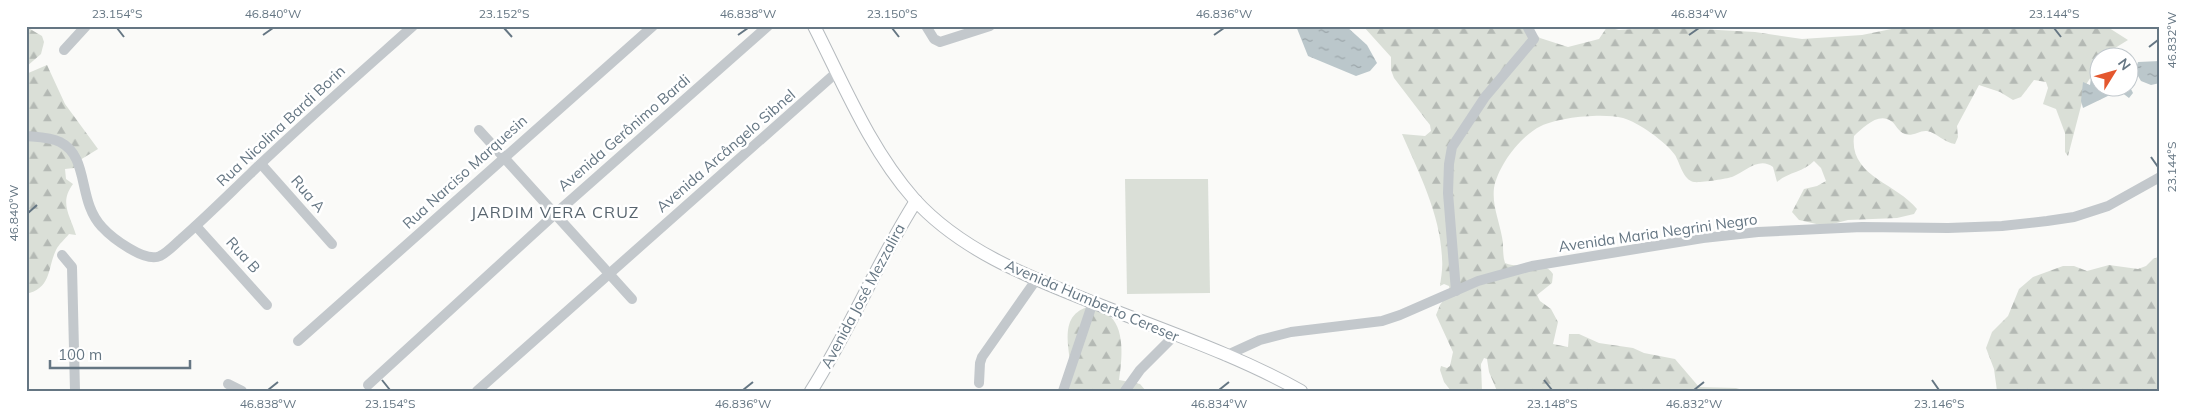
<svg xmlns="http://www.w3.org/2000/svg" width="2186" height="417" font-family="Mulish,sans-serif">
<defs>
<pattern id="forest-firs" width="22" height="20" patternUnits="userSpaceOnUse" patternTransform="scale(1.25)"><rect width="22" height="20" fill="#dadfd7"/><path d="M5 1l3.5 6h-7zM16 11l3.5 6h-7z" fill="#b4b9b4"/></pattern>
<pattern id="water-ripples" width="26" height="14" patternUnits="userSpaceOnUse" patternTransform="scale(1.25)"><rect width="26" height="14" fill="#bbc7cb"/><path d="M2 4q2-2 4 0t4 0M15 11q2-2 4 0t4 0" fill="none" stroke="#9ca6aa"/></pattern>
</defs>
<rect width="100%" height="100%" fill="#fafaf8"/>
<g fill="url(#forest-firs)">
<path d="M26,26H30V29L42,36L44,42L41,54L26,67Z"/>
<path d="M1363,26H1526L1540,38L1568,47L1599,39L1607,27L1619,30L1663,27L1755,32L1802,39L1862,35L1906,26H2106L2128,40L2107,53L2105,57L2098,58V66L2087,83L2068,156L2065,152V133L2056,109L2043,104L2048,88L2046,82L2034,80L2021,97L2013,100L2000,92L1979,85L1957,126L1958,137L1955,144C1945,143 1937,133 1927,131C1920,130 1912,137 1905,134C1898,132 1896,124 1891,121C1878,112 1863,128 1854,136C1849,176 1896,183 1917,209L1914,214L1897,218L1848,220L1825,226L1799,220L1792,212L1804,189L1817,186L1826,181L1821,168L1814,161C1804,172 1788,172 1777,182L1773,167C1759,156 1745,172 1732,177C1725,179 1700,183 1694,182C1683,180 1680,163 1675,155C1666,142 1638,122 1623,118C1603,113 1560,117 1541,126C1520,136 1498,166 1494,188C1492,205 1499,220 1502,237C1504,245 1502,254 1505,263C1521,270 1542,258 1553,274L1552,283L1537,295L1540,301L1551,309L1558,322L1553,344L1568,347L1569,334H1579L1599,343L1633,348L1644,353L1675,359L1699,387L1736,388L1746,391H1497L1489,372L1487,359L1484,358L1481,364L1482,391H1451L1444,382L1440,370L1441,366L1447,368L1450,366L1453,352L1436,315L1440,305L1450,291L1449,286L1444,284L1440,286C1441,277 1443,268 1442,259C1441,216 1419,173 1402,134L1425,136L1431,131L1430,125L1394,78L1391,70V57Z"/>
<path d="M47,65L65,104L98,149L80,160L74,168L65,169L66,179L73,184C59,203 70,215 76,235L69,234C65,239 59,244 56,250C47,269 52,288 26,294V74Z"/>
<path d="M2158,257L2160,259V391H1997L1994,369L1986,348L1992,332L2008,316L2019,289L2033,277L2063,266H2074L2087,271L2109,265L2138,269L2146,266L2153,259Z"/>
<path d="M1088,307C1094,309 1101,311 1107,314C1126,326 1122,361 1119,380L1140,384L1146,391H1065C1067,387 1069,383 1070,380C1075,359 1053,317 1088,307Z"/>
</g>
<path fill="#dadfd7" d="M1125,179H1208L1210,293L1127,294Z"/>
<g fill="url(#water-ripples)">
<path d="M1296,26H1346L1367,45L1377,63L1370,71L1356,76L1308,56Z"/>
<path d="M2160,61V83L2151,85L2141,81L2135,71L2138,62Z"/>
<path d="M2098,65V88H2128L2129,85L2133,93L2129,98L2121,92L2114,93L2083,108L2081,101L2083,82L2090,85L2092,70Z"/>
</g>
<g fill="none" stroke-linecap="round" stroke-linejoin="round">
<g stroke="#b5babe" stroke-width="14">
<g id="major">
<path d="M814,26C844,85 870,149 914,199C961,251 1029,277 1092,302C1162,330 1235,354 1301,391"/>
<path d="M811,391C850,330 877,262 916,201"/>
</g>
</g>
<g stroke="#c3c8cc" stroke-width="10">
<path d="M926,26L934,39L940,42L990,26"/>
<path d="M64,50L86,26"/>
<path d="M479,130L632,299"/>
<path d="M26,136C36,137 50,137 60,142C90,157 77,201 102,227C112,238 145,263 160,256C168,252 175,244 181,239C205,218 227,196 250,174C303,123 358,75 413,26"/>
<path d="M261,164L332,244"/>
<path d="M196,226L267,305"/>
<path d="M62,255L72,267L75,391"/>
<path d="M1456,291L1448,193L1449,164L1452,147L1485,97L1534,39L1527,26"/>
<path d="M298,341L653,26"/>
<path d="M1225,356L1260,340L1291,332L1382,321L1400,315L1478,281L1532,266L1703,238L1758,232L1862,227L1948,228L2002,226L2047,221L2074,217L2108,206L2160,177"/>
<path d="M979,383L980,363L982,357L1036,280"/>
<path d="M228,384L242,391"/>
<path d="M368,385L555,214L768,26"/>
<path d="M477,391L837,72"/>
<path d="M1063,391L1093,302"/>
<path d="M1125,391L1140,370L1175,335"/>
</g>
<use href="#major" stroke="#fff" stroke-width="12"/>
</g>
<path fill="none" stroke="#657683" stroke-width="2" d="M117,28L124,37M504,28L512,37M892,28L899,37M2054,28L2061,37M263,35L273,28M738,35L748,28M1214,35L1224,28M1689,35L1699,28M2149,47L2158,40M2151,157L2158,167M28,213L37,205M382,380L390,390M1544,380L1552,390M1932,380L1939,390M268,390L278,382M743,390L753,382M1219,390L1229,382M1694,390L1704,382"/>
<g text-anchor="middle" stroke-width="5" stroke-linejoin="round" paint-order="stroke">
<g font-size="15" fill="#657683" stroke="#fff">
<text transform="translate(281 126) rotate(-43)" y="5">Rua Nicolina Bardi Borin</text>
<text transform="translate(624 133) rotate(-41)" y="5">Avenida Gerônimo Bardi</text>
<text transform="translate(726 151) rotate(-41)" y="5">Avenida Arcângelo Sibnel</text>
<text transform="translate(465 172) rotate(-42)" y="5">Rua Narciso Marquesin</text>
<text transform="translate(308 194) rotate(49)" y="5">Rua A</text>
<text transform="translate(1658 233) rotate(-8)" y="5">Avenida Maria Negrini Negro</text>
<text transform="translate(243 255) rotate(48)" y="5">Rua B</text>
<text transform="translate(863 296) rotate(-62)" y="5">Avenida José Mezzalira</text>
<text transform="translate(1092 301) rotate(23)" y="5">Avenida Humberto Cereser</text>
</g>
<g font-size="16" letter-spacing="1" fill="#57646e" stroke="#fff">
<text x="555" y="218">JARDIM VERA CRUZ</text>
</g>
</g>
<rect width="2186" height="417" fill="none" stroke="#ffffff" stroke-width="55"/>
<g transform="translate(2114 72) rotate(53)"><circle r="24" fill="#ffffff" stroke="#c1c8cd"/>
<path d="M0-4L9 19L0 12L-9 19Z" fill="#e4572e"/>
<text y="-8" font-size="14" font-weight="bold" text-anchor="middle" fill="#657683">N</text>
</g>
<path d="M50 360v8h140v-8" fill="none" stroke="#657683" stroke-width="2.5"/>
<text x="58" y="360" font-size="15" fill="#657683" stroke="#ffffff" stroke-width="4" paint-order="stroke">100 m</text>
<rect x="28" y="28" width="2130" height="362" fill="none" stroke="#657683" stroke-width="2"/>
<g font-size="12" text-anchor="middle" fill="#657683">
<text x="117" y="18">23.154°S</text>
<text x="273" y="18">46.840°W</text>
<text x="504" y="18">23.152°S</text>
<text x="748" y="18">46.838°W</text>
<text x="892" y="18">23.150°S</text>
<text x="1224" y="18">46.836°W</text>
<text x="1699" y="18">46.834°W</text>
<text x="2054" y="18">23.144°S</text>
<text transform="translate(2172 40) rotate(-90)" y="4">46.832°W</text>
<text transform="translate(2172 167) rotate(-90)" y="4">23.144°S</text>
<text transform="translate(14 213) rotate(-90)" y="4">46.840°W</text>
<text x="268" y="408">46.838°W</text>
<text x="390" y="408">23.154°S</text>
<text x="743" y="408">46.836°W</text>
<text x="1219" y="408">46.834°W</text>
<text x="1552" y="408">23.148°S</text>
<text x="1694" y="408">46.832°W</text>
<text x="1939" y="408">23.146°S</text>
</g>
</svg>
